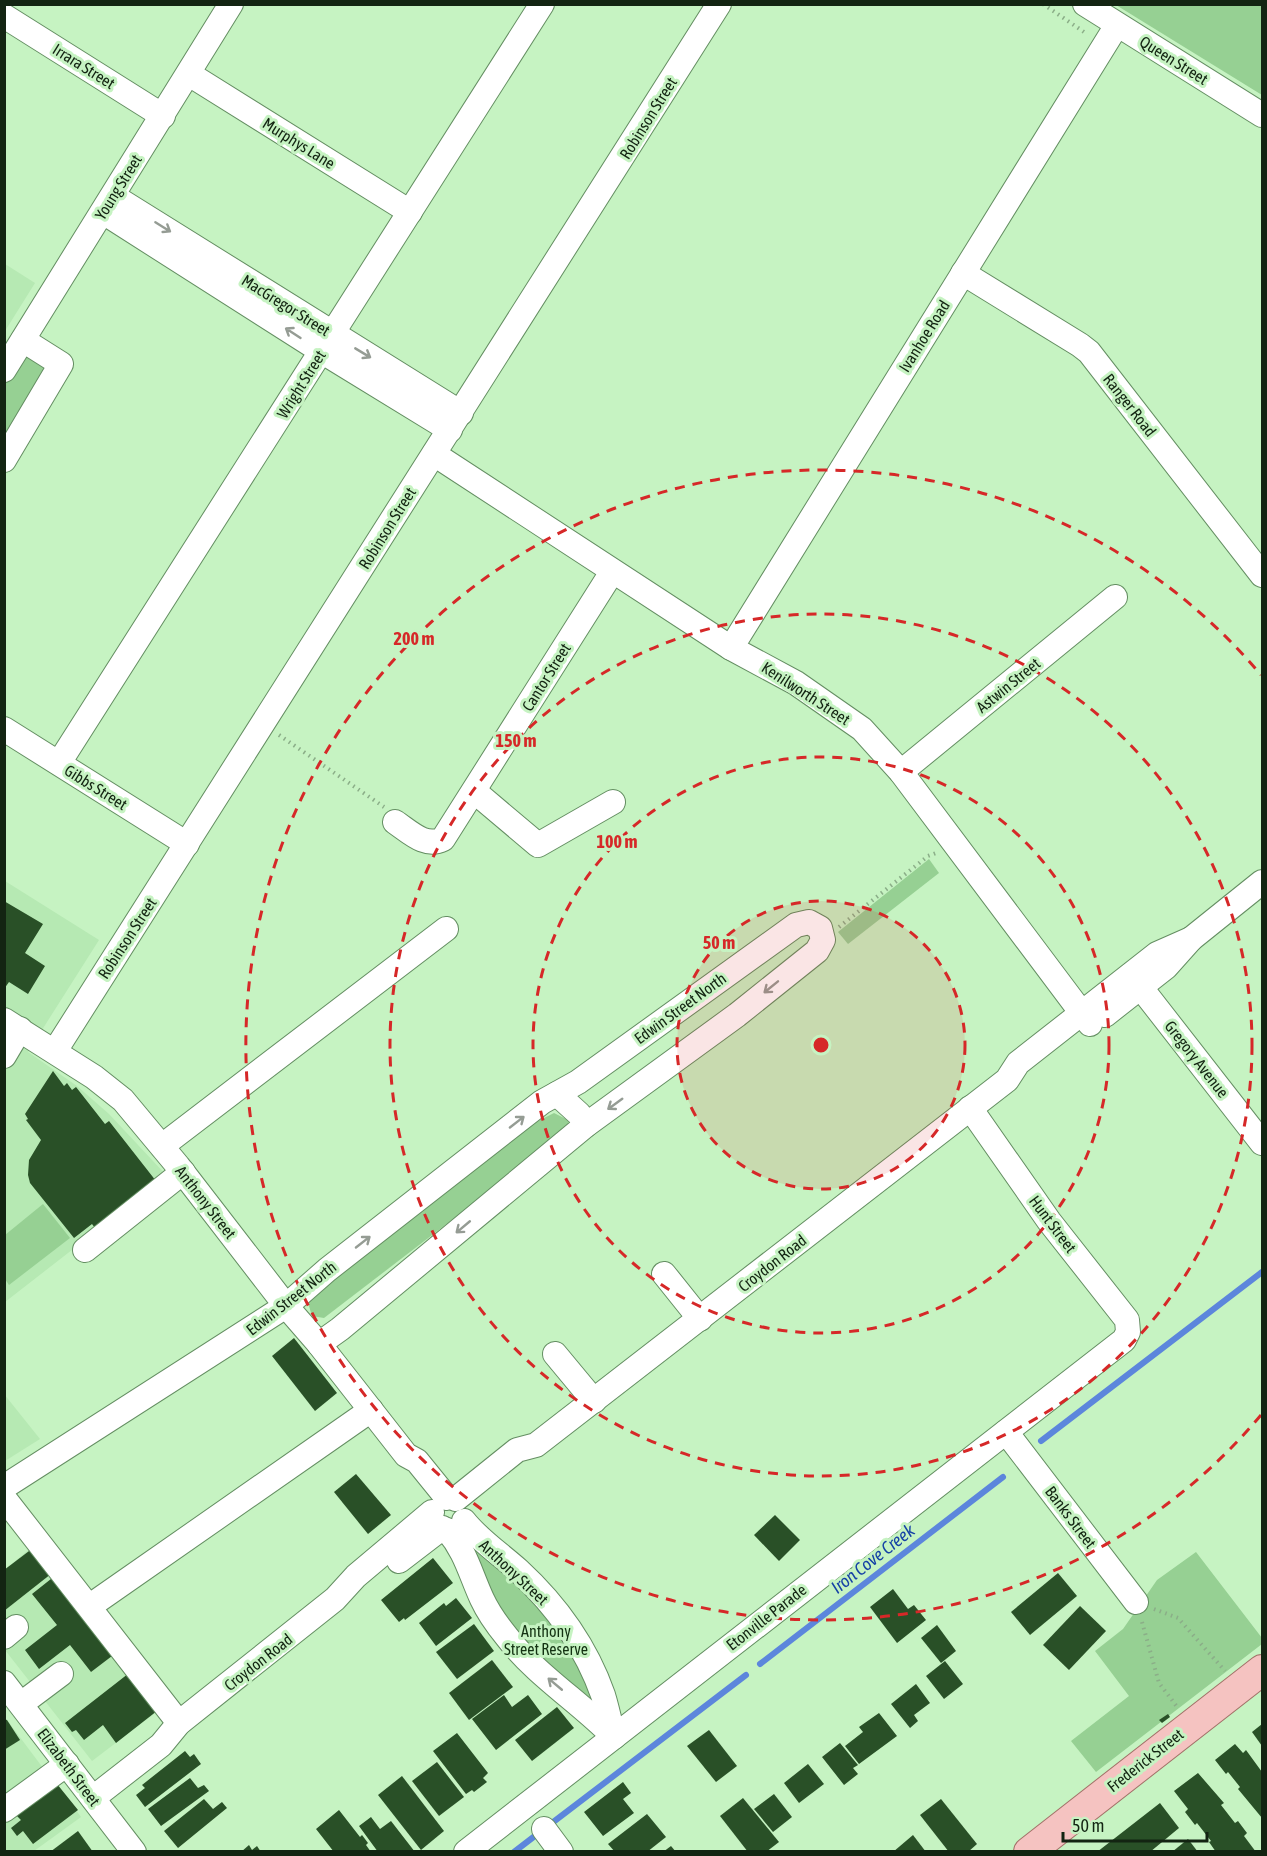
<svg xmlns="http://www.w3.org/2000/svg" width="1267" height="1856" font-family="'Asap Condensed',sans-serif">
<rect width="100%" height="100%" fill="#c6f3c2"/>
<g fill="#b6e9b3">
<path d="M5,264L35,283L5,331Z"/>
<path d="M5,881L99,940L28,1052L77,1086L109,1114L167,1176L5,1302Z"/>
<path d="M4,1394L40,1439L5,1461H4Z"/>
<path d="M33,1546L163,1707L92,1761L5,1650V1570Z"/>
<path d="M5,1719L7,1720L43,1768L5,1797Z"/>
<path d="M57,1784L81,1817L34,1851L5,1852V1823Z"/>
</g>
<g fill="#96d093">
<path d="M1116,5H1262V95Z"/>
<path d="M24,346L55,365L4,446V379Z"/>
<path d="M929,859L939,873L848,944L838,932Z"/>
<path d="M554,1113L568,1120L569,1130L324,1318L312,1316L308,1303L316,1292L534,1123Z"/>
<path d="M43,1204L70,1238L9,1285L5,1279V1235Z"/>
<path d="M477,1551H484L569,1639L594,1696L589,1700L537,1661L495,1606L473,1558Z"/>
<path d="M1196,1552L1262,1638V1644L1096,1772L1071,1741L1129,1696L1095,1651L1123,1629L1157,1580Z"/>
</g>
<g fill="none" stroke-linecap="round" stroke-linejoin="round">
<g stroke="#5c86dc" stroke-width="6">
<path d="M1041,1441L1262,1272"/>
<path d="M760,1664L1003,1477"/>
<path d="M548,1826L746,1675"/>
<path d="M514,1852L540,1832"/>
</g>
</g>
<g fill="#295027">
<path d="M4,901L43,924L25,953L45,966L28,994L9,982L4,989Z"/>
<path d="M53,1071L64,1086L67,1083L72,1090L76,1087L105,1124L109,1121L156,1181L95,1228L92,1224L74,1238L30,1183L28,1175L29,1160L41,1140L26,1120L28,1119L25,1114Z"/>
<path d="M294,1338L337,1393L315,1411L272,1356Z"/>
<path d="M356,1474L391,1515L368,1534L334,1492Z"/>
<path d="M775,1515L800,1540L779,1561L754,1535Z"/>
<path d="M37,1545L56,1570L4,1611V1570Z"/>
<path d="M433,1558L453,1583L405,1620L404,1618L399,1622L381,1600Z"/>
<path d="M1058,1573L1077,1596L1030,1635L1011,1612Z"/>
<path d="M56,1575L112,1656L91,1672L70,1645L39,1669L25,1650L57,1625L32,1594Z"/>
<path d="M893,1589L908,1609L914,1605L926,1620L897,1643L870,1607Z"/>
<path d="M456,1598L472,1618L436,1646L419,1623L444,1603L446,1606Z"/>
<path d="M1080,1606L1106,1631L1069,1670L1043,1645Z"/>
<path d="M474,1624L494,1651L457,1679L436,1652Z"/>
<path d="M937,1625L956,1651L941,1663L921,1638Z"/>
<path d="M492,1660L513,1687L469,1720L449,1693Z"/>
<path d="M945,1661L963,1684L944,1699L926,1676Z"/>
<path d="M133,1670L162,1707L116,1743L103,1725L84,1740L76,1730L72,1732L65,1723Z"/>
<path d="M916,1684L930,1703L914,1715L918,1721L910,1728L891,1704Z"/>
<path d="M504,1695L512,1707L528,1695L542,1714L496,1750L472,1719Z"/>
<path d="M557,1707L574,1728L532,1761L515,1740Z"/>
<path d="M879,1713L897,1736L859,1764L845,1746L863,1732L859,1727Z"/>
<path d="M1168,1714L1170,1717L1162,1723L1159,1720Z"/>
<path d="M4,1719L7,1720L20,1740L4,1750Z"/>
<path d="M1262,1724V1746L1252,1732Z"/>
<path d="M709,1730L737,1766L716,1782L687,1746Z"/>
<path d="M457,1733L488,1773L483,1778L487,1782L474,1792L472,1790L466,1794L433,1751Z"/>
<path d="M840,1743L858,1765L853,1768L858,1774L844,1785L822,1757Z"/>
<path d="M1235,1744L1243,1753L1246,1750L1262,1772V1818L1238,1789L1240,1787L1228,1772L1226,1774L1215,1760Z"/>
<path d="M185,1751L190,1757L194,1754L201,1764L145,1807L136,1795L145,1788L142,1785Z"/>
<path d="M437,1762L464,1797L439,1816L412,1781Z"/>
<path d="M808,1764L824,1784L799,1803L784,1783Z"/>
<path d="M1198,1773L1224,1803L1221,1805L1235,1823L1238,1821L1247,1833L1244,1836L1256,1852H1216L1209,1842L1211,1841L1197,1823L1195,1825L1185,1812L1188,1809L1174,1791Z"/>
<path d="M402,1776L444,1831L421,1850L378,1795Z"/>
<path d="M190,1778L198,1788L204,1785L209,1791L161,1826L148,1809Z"/>
<path d="M623,1782L631,1793L623,1799L634,1813L603,1836L584,1812Z"/>
<path d="M57,1784L78,1810L33,1844L23,1831L17,1836L11,1828L21,1820L16,1815Z"/>
<path d="M774,1794L792,1817L773,1832L754,1809Z"/>
<path d="M743,1798L779,1842L766,1852H748L720,1816Z"/>
<path d="M204,1799L213,1809L222,1802L227,1808L178,1848L164,1831Z"/>
<path d="M941,1799L977,1844L968,1852H949L920,1815Z"/>
<path d="M1160,1803L1179,1828L1150,1852H1097Z"/>
<path d="M339,1810L360,1837L362,1835L368,1843L366,1845L371,1852H334L316,1829Z"/>
<path d="M647,1814L666,1837L647,1852H615L608,1844Z"/>
<path d="M371,1817L380,1829L391,1821L415,1852H378L359,1826Z"/>
<path d="M78,1831L93,1852H50Z"/>
<path d="M913,1835L926,1852H893Z"/>
<path d="M1188,1839L1198,1852H1172Z"/>
<path d="M249,1845L252,1850L257,1846L261,1852H241Z"/>
<path d="M671,1846L676,1852H663Z"/>
</g>
<g fill="none" stroke-linecap="round" stroke-linejoin="round">
<g stroke="#648e62" stroke-width="26">
<g id="minor">
<path d="M1085,4L1262,115"/>
<path d="M4,16L163,116"/>
<path d="M189,74L410,212"/>
<path d="M113,196L461,413"/>
<path d="M103,212L321,351L450,430"/>
<path d="M963,273L1080,345L1089,352L1262,575"/>
<path d="M4,370L231,4"/>
<path d="M434,454L731,648L796,683L862,729L901,772L1090,1024"/>
<path d="M4,460L61,364L23,340"/>
<path d="M731,648L1117,25"/>
<path d="M4,729L187,844"/>
<path d="M59,763L542,4"/>
<path d="M901,772L1115,597"/>
<path d="M474,791L538,845L613,802"/>
<path d="M395,822C410,832 425,848 443,839L612,572"/>
<path d="M1131,975L1262,1143"/>
<path d="M1105,1015L1166,967L1191,939L1262,882"/>
<path d="M4,1020L94,1077L123,1100L178,1166L286,1306L319,1344L406,1455L417,1461L447,1498"/>
<path d="M55,1051L719,4"/>
<path d="M4,1056L20,1029"/>
<path d="M557,1094L579,1114L586,1125"/>
<path d="M162,1146L446,929"/>
<path d="M85,1250L183,1172"/>
<path d="M664,1274L700,1319"/>
<path d="M555,1354L594,1401"/>
<path d="M1006,1432L1136,1602"/>
<path d="M4,1487L286,1306L327,1270L542,1102L578,1082L796,925L809,922L820,928L823,940L817,951L737,1015L586,1125L340,1329L319,1344"/>
<path d="M4,1498L179,1723"/>
<path d="M456,1499L517,1450L536,1445L1007,1080L1018,1063L1157,954L1191,939"/>
<path d="M464,1521C479,1540 499,1553 518,1570C555,1604 586,1647 603,1695C607,1708 610,1722 613,1735"/>
<path d="M447,1530C466,1552 470,1573 482,1599C488,1612 498,1626 507,1637C537,1676 580,1702 614,1737"/>
<path d="M399,1561L442,1528"/>
<path d="M90,1606L371,1410"/>
<path d="M4,1637L16,1627"/>
<path d="M4,1683L134,1852"/>
<path d="M21,1704L61,1674"/>
<path d="M93,1798L161,1745L179,1723L335,1599L356,1576L432,1512"/>
<path d="M4,1810L67,1764"/>
<path d="M544,1829L561,1852"/>
<path d="M466,1852L1124,1340L1128,1332L1127,1320L1049,1221L970,1108"/>
</g>
</g>
<g stroke="#a27168" stroke-width="32">
<path id="major" d="M1029,1852L1262,1670"/>
</g>
<g stroke="#8bae88" stroke-width="4" stroke-dasharray="1.5 4.5" stroke-linecap="butt">
<path d="M1043,4L1087,34"/>
<path d="M279,735L384,807"/>
<path d="M839,927L928,856L936,853"/>
<path d="M1154,1609L1178,1618L1225,1671"/>
<path d="M1142,1622L1159,1683L1178,1708"/>
</g>
<use href="#minor" stroke="#fff" stroke-width="24"/>
<use href="#major" stroke="#f5c3c1" stroke-width="30"/>
</g>
<defs><path id="oneway-shaft" d="M-6 0H5M1.5-3L5.5 0L1.5 3" fill="none" stroke-width="1.6" stroke-linecap="round" stroke-linejoin="round" transform="scale(1.5)"/></defs>
<g stroke="#959c94">
<use href="#oneway-shaft" transform="translate(163 227) rotate(32)"/>
<use href="#oneway-shaft" transform="translate(293 333) rotate(-147)"/>
<use href="#oneway-shaft" transform="translate(363 353) rotate(31)"/>
<use href="#oneway-shaft" transform="translate(771 987) rotate(141)"/>
<use href="#oneway-shaft" transform="translate(615 1104) rotate(144)"/>
<use href="#oneway-shaft" transform="translate(517 1122) rotate(-38)"/>
<use href="#oneway-shaft" transform="translate(463 1227) rotate(140)"/>
<use href="#oneway-shaft" transform="translate(363 1242) rotate(-38)"/>
<use href="#oneway-shaft" transform="translate(555 1684) rotate(-140)"/>
</g>
<circle cx="821" cy="1045" r="144" fill="#d62828" fill-opacity=".12"/>
<g fill="none" stroke="#d62828" stroke-width="3" stroke-dasharray="10 8">
<circle cx="821" cy="1045" r="144"/>
<circle cx="821" cy="1045" r="288"/>
<circle cx="821" cy="1045" r="431"/>
<path d="M1261 1415A575 575 0 1 1 1261 675"/>
</g>
<g text-anchor="middle" stroke-width="6" stroke-linejoin="round" paint-order="stroke">
<g font-size="16" fill="#132412" stroke="#c6f3c2">
<text transform="translate(1174 60) rotate(32)" y="6">Queen Street</text>
<text transform="translate(84 66) rotate(32)" y="6">Irrara Street</text>
<text transform="translate(648 118) rotate(-58)" y="6">Robinson Street</text>
<text transform="translate(299 143) rotate(32)" y="6">Murphys Lane</text>
<text transform="translate(118 187) rotate(-58)" y="6">Young Street</text>
<text transform="translate(286 305) rotate(32)" y="6">MacGregor Street</text>
<text transform="translate(924 336) rotate(-58)" y="6">Ivanhoe Road</text>
<text transform="translate(301 384) rotate(-58)" y="6">Wright Street</text>
<text transform="translate(1130 405) rotate(52)" y="6">Ranger Road</text>
<text transform="translate(387 528) rotate(-58)" y="6">Robinson Street</text>
<text transform="translate(546 677) rotate(-58)" y="6">Cantor Street</text>
<text transform="translate(1008 685) rotate(-39)" y="6">Astwin Street</text>
<text transform="translate(806 693) rotate(33)" y="6">Kenilworth Street</text>
<text transform="translate(96 787) rotate(32)" y="6">Gibbs Street</text>
<text transform="translate(127 938) rotate(-57)" y="6">Robinson Street</text>
<text transform="translate(680 1008) rotate(-36)" y="6">Edwin Street North</text>
<text transform="translate(1197 1059) rotate(52)" y="6">Gregory Avenue</text>
<text transform="translate(206 1202) rotate(52)" y="6">Anthony Street</text>
<text transform="translate(1053 1224) rotate(53)" y="6">Hunt Street</text>
<text transform="translate(772 1263) rotate(-38)" y="6">Croydon Road</text>
<text transform="translate(291 1298) rotate(-38)" y="6">Edwin Street North</text>
<text transform="translate(1071 1517) rotate(53)" y="6">Banks Street</text>
<text transform="translate(514 1572) rotate(43)" y="6">Anthony Street</text>
<text transform="translate(766 1617) rotate(-38)" y="6">Etonville Parade</text>
<text transform="translate(258 1662) rotate(-38)" y="6">Croydon Road</text>
<text transform="translate(1145 1760) rotate(-38)" y="6">Frederick Street</text>
<text transform="translate(69 1767) rotate(53)" y="6">Elizabeth Street</text>
</g>
<g font-size="16" fill="#133212" stroke="#c6f3c2">
<text x="546" y="1637">Anthony<tspan x="546" dy="18">Street Reserve</tspan></text>
</g>
<g font-size="18" font-style="italic" fill="#1642a6" stroke="#c6f3c2">
<text transform="translate(873 1559) rotate(-38)" y="6">Iron Cove Creek</text>
</g>
</g>
<circle cx="821" cy="1045" r="9" fill="#d62828" stroke="#c6f3c2" stroke-width="3"/>
<g font-size="18" text-anchor="middle" font-weight="bold" fill="#d62828" stroke="#c6f3c2" stroke-width="6" stroke-linejoin="round" paint-order="stroke">
<text x="414" y="645">200 m</text>
<text x="516" y="747">150 m</text>
<text x="617" y="848">100 m</text>
<text x="719" y="949">50 m</text>
</g>
<rect width="1267" height="1856" fill="none" stroke="#132412" stroke-width="12"/>
<path d="M1063 1832v9h144v-9" fill="none" stroke="#132412" stroke-width="3"/>
<text x="1072" y="1832" font-size="18" fill="#132412" stroke="#c6f3c2" stroke-width="4.5" paint-order="stroke">50 m</text>
</svg>
